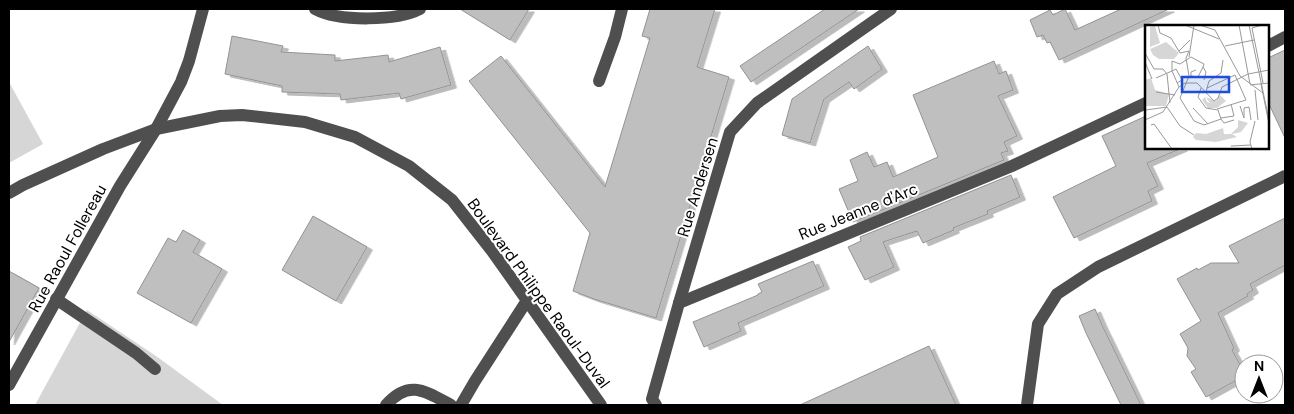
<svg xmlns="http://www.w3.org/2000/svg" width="1294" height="414" font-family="'DM Sans',sans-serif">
<defs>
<filter id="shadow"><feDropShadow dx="5.5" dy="3" stdDeviation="0" flood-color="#0004"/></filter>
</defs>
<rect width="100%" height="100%" fill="#fff"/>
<g fill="#d6d6d6">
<path d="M9,82L43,144L9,163Z"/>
<path d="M87,310L156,356L223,405H35Z"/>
</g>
<g fill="#bfbfbf" stroke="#939393" filter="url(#shadow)">
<path d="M460,9H529L510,40Z"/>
<path d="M650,9H715L697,67L729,77L656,318L594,299L573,291L590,233L469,81L501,56L605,187L650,38L642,36Z"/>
<path d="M825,9H859L751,82L740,66Z"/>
<path d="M1065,9L1075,30L1121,9H1169L1059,60L1050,42L1047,43L1043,35L1037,37L1030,20L1050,10L1053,15Z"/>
<path d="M232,36L283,46L281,52L335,55V61L388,55L389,62L440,47L451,85L401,99L399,93L341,100L340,94L282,92V86L225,74Z"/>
<path d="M868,46L882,69L854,89L849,82L824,99L810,143L782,135L792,99Z"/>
<path d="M1285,50V138L1268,102V58Z"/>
<path d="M994,61L999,74L1006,71L1013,90L998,96L1017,136L1004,142L1008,151L1001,153L1004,160L853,222L839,189L858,181L850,160L867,152L874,167L887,162L893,177L938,157L913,95Z"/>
<path d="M1146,116V148H1182L1147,163L1158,186L1148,191L1152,201L1074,238L1053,197L1116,166L1102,136Z"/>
<path d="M1011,175L1020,197L987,211L988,214L953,228L954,230L923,243L917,231L883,242L894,267L865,280L848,247L861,241L860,237Z"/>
<path d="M313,216L367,247L336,301L282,270Z"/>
<path d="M1285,218V265L1250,284L1253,290L1247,294L1248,296L1218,313L1234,348L1232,350L1244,372V376L1206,397L1191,372L1196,369L1187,356L1188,348L1180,334L1201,321L1177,279L1197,268L1198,270L1211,263H1239L1229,246Z"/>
<path d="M183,230L200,240L193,252L222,269L191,323L137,293L168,238L176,242Z"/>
<path d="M813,261L824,286L738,323L741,331L704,347L693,322L758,295V294L762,292L758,284Z"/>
<path d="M9,271L39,288L9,342Z"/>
<path d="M1095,309L1102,325L1141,405H1121L1086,333L1079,316Z"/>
<path d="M929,346L956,405H800Z"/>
</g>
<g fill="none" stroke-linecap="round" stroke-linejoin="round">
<g stroke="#4f4f4f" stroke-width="12">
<path d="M315,9C339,22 397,21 420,9"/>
<path d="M1268,46L1285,37"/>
<path d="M599,81L615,37L622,9"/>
<path d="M9,193L23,185L103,149L156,129L220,116L242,115L305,122L355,137L409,166L452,200L492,251L601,405"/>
<path d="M56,299L136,353L155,369"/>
<path d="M679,303L730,132L757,103L891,9"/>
<path d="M9,385L120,186L156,129L181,82L189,61L203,9"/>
<path d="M386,405C409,379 425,391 451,405"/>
<path d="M461,405L475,381L526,302"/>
<path d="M656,405L652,399L679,303L1012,166L1146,103"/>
<path d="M1027,405L1038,324L1057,294L1098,267L1285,176"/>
</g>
</g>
<g text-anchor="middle" stroke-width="4" stroke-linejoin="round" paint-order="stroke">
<g font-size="16" fill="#000" stroke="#fff">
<text transform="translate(697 187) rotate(-73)" y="6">Rue Andersen</text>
<text transform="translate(858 211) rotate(-22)" y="6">Rue Jeanne d'Arc</text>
<text transform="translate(67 248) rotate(-61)" y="6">Rue Raoul Follereau</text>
<text transform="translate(539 293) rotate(54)" y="6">Boulevard Philippe Raoul-Duval</text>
</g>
</g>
<g transform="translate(1145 25)">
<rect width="124" height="124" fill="#fff"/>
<path d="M10,1L15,18L5,22V2ZM21,17L34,28L29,34H14L8,30L5,24ZM6,53L10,65L24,69L21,81H0V55ZM75,70L81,76L72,83H63L57,75L60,72L62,77L65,78L61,72L71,76ZM93,95L103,98L96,107L87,109L92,112L71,117L51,115L48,112L51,108L61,109L78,103L79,109H86L93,102Z" fill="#d6d6d6"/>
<path fill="none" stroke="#999" stroke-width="1" d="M13,0L15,8L26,13L35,28L44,26L41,33L44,51L35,73L49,96L59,100L76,94L79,98L89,95M40,0L74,14M55,0L70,5L95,51L118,68M94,0L105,59M104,0L124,95M117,0L107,3L118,58M80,21L109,15M34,26L45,15M0,28L9,44H18L22,49L25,78M44,32L49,0M0,37L7,54M51,45L46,47V51L53,52L58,42L61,47L59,55M11,53L27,46V36L35,39L46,32L59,39L58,42M32,58L37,55L31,44L27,46L34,62M116,59L124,99M105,60L124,58M56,63L53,72L61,83L73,85L76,94M62,63L64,56L76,48L78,35M110,65L113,95M11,67L30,70M61,68L62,63L90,50L101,75L72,84M95,81L99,93V83L104,82L106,95M48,83L63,99M1,85L22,82L35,101L49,110M76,93L89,91L86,79M0,95L18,87L34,62L40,58H52L69,76L73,73L77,62L103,49L124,45M6,100L9,99L27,124M86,121L106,120M107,124L105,117L110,96"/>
<path fill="#1d4ed8" fill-opacity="0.15" stroke="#1d4ed8" stroke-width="2.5" d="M37,52H84V67H37Z"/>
<rect width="124" height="124" fill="none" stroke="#000" stroke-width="2.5"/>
</g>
<rect width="1294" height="414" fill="none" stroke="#000000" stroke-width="20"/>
<g transform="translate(1259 379)"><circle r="24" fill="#ffffff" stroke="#999999"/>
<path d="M0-4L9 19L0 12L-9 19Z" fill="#000000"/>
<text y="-8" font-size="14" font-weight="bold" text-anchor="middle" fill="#000000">N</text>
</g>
</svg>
